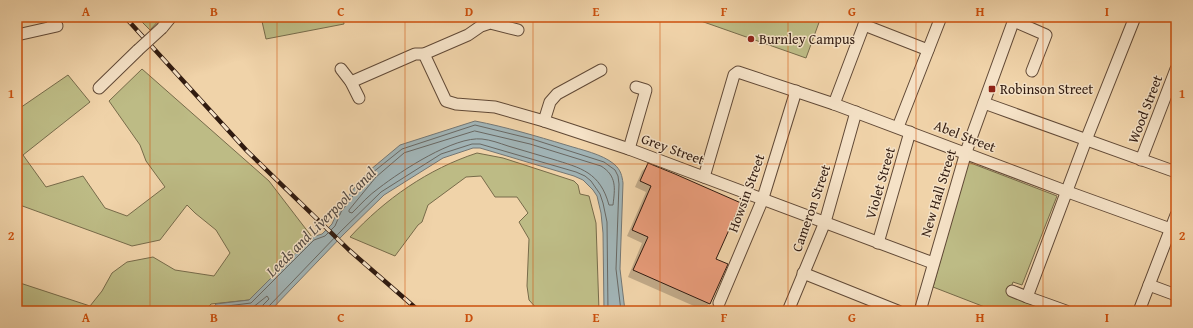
<svg xmlns="http://www.w3.org/2000/svg" width="1193" height="328" font-family="'Gentium Book Plus',serif">
<rect width="100%" height="100%" fill="#f0d3a9"/>
<filter id="stains"><feTurbulence type="fractalNoise" baseFrequency=".005" numOctaves="4"/><feColorMatrix values="0 0 0 0 .2 0 0 0 0 .09 0 0 0 0 .02 0 0 0 .5 -.17"/></filter>
<radialGradient id="worn" r=".72"><stop offset=".6" stop-color="#630" stop-opacity="0"/><stop offset="1" stop-color="#630" stop-opacity=".3"/></radialGradient>
<g fill="#bdbb85" stroke="#776b4a">
<path d="M137,17H162L150,30Z"/>
<path d="M261,17H343L344,24L266,39Z"/>
<path d="M699,17H821L806,58L698,20Z"/>
<path d="M142,69L269,181L312,237L249,300L211,304L205,311H17V282L90,306L102,291L112,273L127,262L153,257L175,270L214,276L230,253L216,230L195,213L187,205L160,240L132,246L17,204V110L68,75L90,102L23,155L46,187L83,176L105,208L127,216L165,187L146,161L140,145L109,101Z"/>
<path d="M477,153L503,158L574,181L578,185L580,194L589,196L596,223L599,311H539L529,300L527,286L529,239L519,222L528,213L517,197H495L481,176L466,177L428,205L422,222L418,225L395,256L350,237C385,199 428,169 477,153Z"/>
<path d="M968,162L1057,196L1022,285L1013,282L1009,293L1057,311H995L933,287Z"/>
</g>
<path fill="#a1b4b6" stroke="#747774" d="M475,121C506,127 536,136 566,145C582,150 602,154 614,164C621,170 622,176 623,183L620,269L625,311H604L603,233L601,213L597,196L593,190L583,180L574,176L480,148H473L443,158L384,195L343,235L270,311H210L216,304L249,300L312,237L322,234L332,224L338,210L355,187L370,170L400,145Z"/>
<path fill="#0003" d="M648,165L715,260L726,265L709,304L703,310L628,277L642,243L627,236L646,192L635,187L642,171Z"/>
<g fill="none" stroke-linecap="round" stroke-linejoin="round">
<g stroke="#696863" stroke-width="1">
<path d="M475,131L530,144L601,166C617,176 615,188 613,205H609C600,172 581,168 552,159C537,155 523,150 508,146C499,143 491,140 482,139C454,136 401,171 379,188C369,195 361,204 352,213L349,212V210L376,177L404,153Z"/>
<path d="M215,311L219,307L251,303L314,240L325,236L335,226L341,212L358,189L372,173L402,149L475,125L532,139L604,162L615,170L618,176L619,184L616,269L621,311"/>
<path d="M228,311L252,308L267,296L269,299L263,305L262,311"/>
<path d="M267,311L269,306L340,232L381,192L441,154L472,144H480L576,172L585,176L591,181L600,194L603,203L607,222L608,311"/>
</g>
</g>
<path fill="#e79b79" stroke="#311b10" d="M648,163L675,174L741,203L716,259L728,264L710,304L633,270L648,237L632,230L651,186L640,181Z"/>
<g fill="none" stroke-linecap="round" stroke-linejoin="round">
<g stroke="#614936" stroke-width="13">
<g id="minor">
<path d="M1014,21L1046,35L1032,71"/>
<path d="M864,25L928,50"/>
<path d="M162,28L171,17"/>
<path d="M17,35L57,26L50,17"/>
<path d="M424,54L446,101L456,104L495,107L544,121L629,149L933,263"/>
<path d="M341,69L351,82L359,98"/>
<path d="M351,82L415,54H424L468,35L481,26L490,23L518,30"/>
<path d="M99,88L138,50"/>
<path d="M984,103L1176,172"/>
<path d="M834,104L867,17"/>
<path d="M544,121L550,102L557,94L601,70"/>
<path d="M898,127L941,17"/>
<path d="M629,149L646,90L636,87"/>
<path d="M1141,160L1176,69"/>
<path d="M704,177L734,75L738,72L834,104L1068,192L1176,231"/>
<path d="M878,243L910,132"/>
<path d="M803,273L898,311"/>
<path d="M1149,285L1176,295"/>
<path d="M1012,291L1027,297"/>
<path d="M719,303L762,201L796,91"/>
<path d="M788,311L825,222L856,112"/>
<path d="M920,311L966,152L1015,17"/>
<path d="M1066,311L1027,297L1086,140L1135,17"/>
<path d="M1139,311L1176,215"/>
</g>
</g>
<use href="#minor" stroke="#f5e2c7" stroke-width="11"/>
<g stroke="#311b10" stroke-width="4.5">
<path id="rail" d="M125,17L247,151L349,250L419,311"/>
</g>
<use href="#rail" stroke="#f5e2c7" stroke-width="3" stroke-dasharray="9" stroke-linecap="butt"/>
<g stroke="#614936" stroke-width="13" stroke-linecap="butt">
<path id="minor-bridge" d="M138,50L162,28"/>
</g>
<use href="#minor-bridge" stroke="#f5e2c7" stroke-width="11"/>
</g>
<path fill="none" stroke="#cd500d" stroke-width="1" stroke-opacity="0.55" d="M150,17V311M277,17V311M405,17V311M533,17V311M660,17V311M788,17V311M916,17V311M1043,17V311M17,164H1176"/>
<g fill="#8f2418" stroke="#f5e2c7" stroke-width="1.5">
<circle cx="751" cy="39" r="4"/>
<rect x="988" y="85" width="8" height="8" rx="2"/>
</g>
<g text-anchor="middle" stroke-width="3" stroke-linejoin="round" paint-order="stroke">
<g font-size="14" fill="#311b10" stroke="#f5e2c7" text-anchor="start">
<text x="759" y="44">Burnley Campus</text>
<text x="1000" y="94">Robinson Street</text>
</g>
<g font-size="14" fill="#311b10" stroke="#f5e2c7">
<text transform="translate(1145 109) rotate(-69)" y="5">Wood Street</text>
<text transform="translate(965 136) rotate(21)" y="5">Abel Street</text>
<text transform="translate(673 149) rotate(20)" y="5">Grey Street</text>
<text transform="translate(880 183) rotate(-74)" y="5">Violet Street</text>
<text transform="translate(746 193) rotate(-70)" y="5">Howsin Street</text>
<text transform="translate(938 193) rotate(-73)" y="5">New Hall Street</text>
<text transform="translate(811 208) rotate(-71)" y="5">Cameron Street</text>
</g>
<g font-size="15" font-style="italic" fill="#534942" stroke="#f5e2c7">
<text transform="translate(321 222) rotate(-45)" y="5">Leeds and Liverpool Canal</text>
</g>
</g>
<rect width="1193" height="328" fill="none" stroke="#f0d3a9" stroke-width="44"/>
<rect x="22" y="22" width="1149" height="284" fill="none" stroke="#cd500d" stroke-width="1.5"/>
<g font-size="13" text-anchor="middle" font-weight="bold" fill="#cd500d">
<text x="86" y="16">A</text>
<text x="214" y="16">B</text>
<text x="341" y="16">C</text>
<text x="469" y="16">D</text>
<text x="596" y="16">E</text>
<text x="724" y="16">F</text>
<text x="852" y="16">G</text>
<text x="980" y="16">H</text>
<text x="1107" y="16">I</text>
<text x="11" y="98">1</text>
<text x="1182" y="98">1</text>
<text x="11" y="240">2</text>
<text x="1182" y="240">2</text>
<text x="86" y="322">A</text>
<text x="214" y="322">B</text>
<text x="341" y="322">C</text>
<text x="469" y="322">D</text>
<text x="596" y="322">E</text>
<text x="724" y="322">F</text>
<text x="852" y="322">G</text>
<text x="980" y="322">H</text>
<text x="1107" y="322">I</text>
</g>
<rect width="100%" height="100%" filter="url(#stains)"/>
<rect width="100%" height="100%" fill="url(#worn)"/>
</svg>
